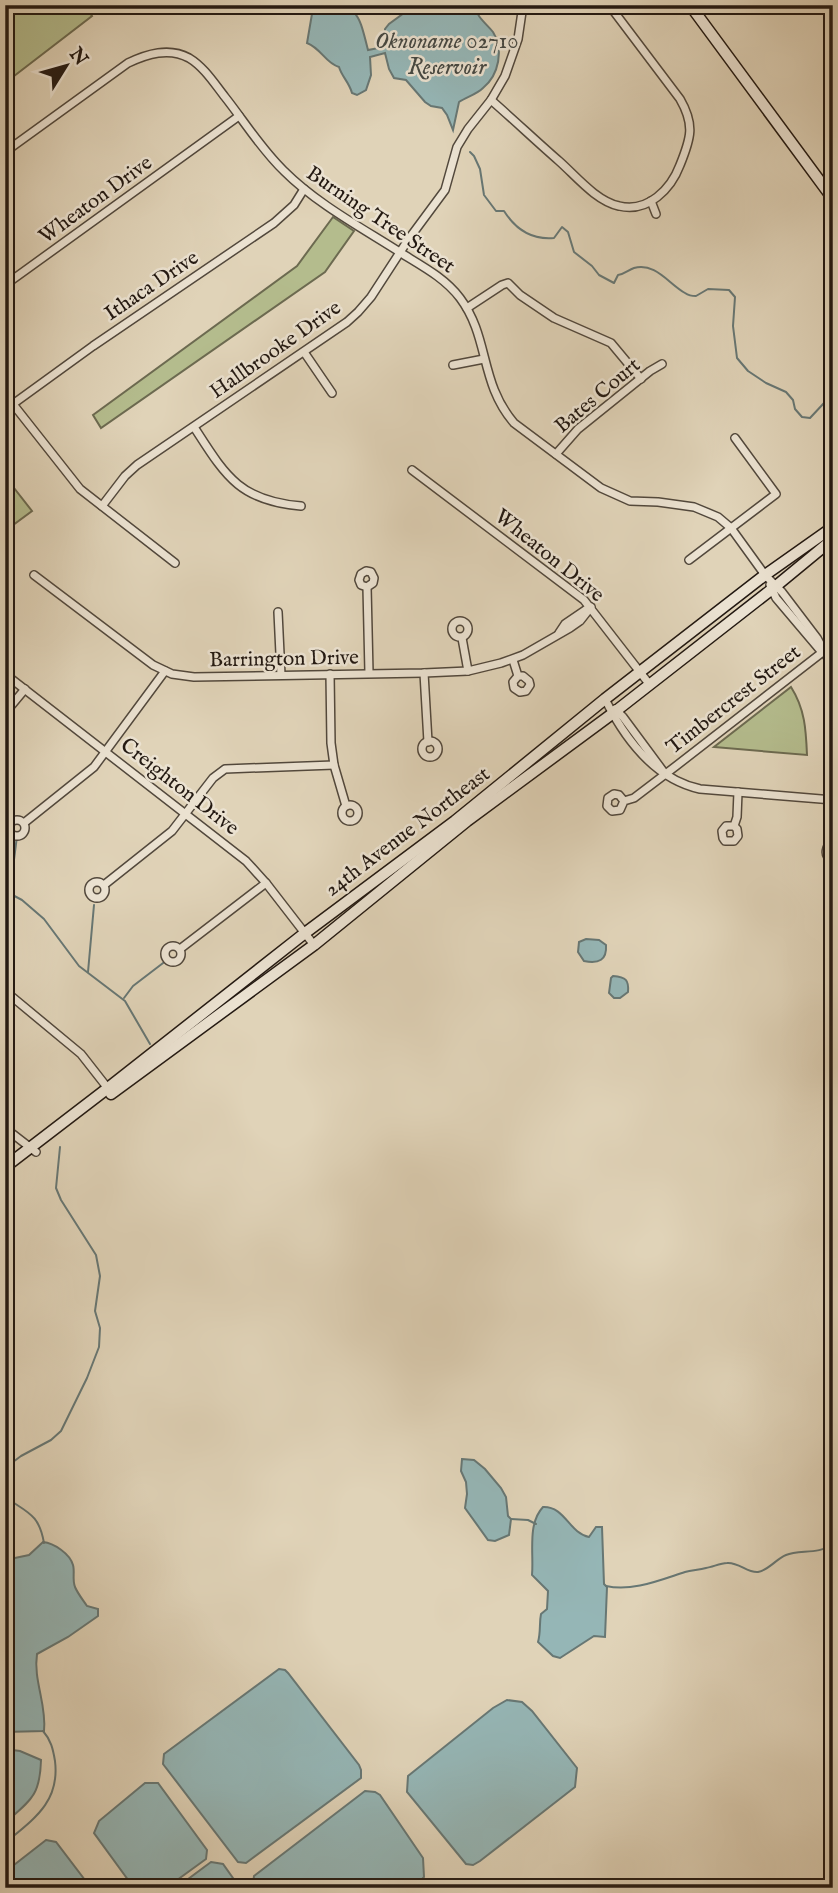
<svg xmlns="http://www.w3.org/2000/svg" width="838" height="1893" font-family="'IM FELL English',serif">
<rect width="100%" height="100%" fill="#e0d3b8"/>
<filter id="stains"><feTurbulence type="fractalNoise" baseFrequency=".00286" numOctaves="4"/><feColorMatrix values="0 0 0 0 .2 0 0 0 0 .09 0 0 0 0 .02 0 0 0 .5 -.17"/></filter>
<radialGradient id="worn" r=".72"><stop offset=".6" stop-color="#630" stop-opacity="0"/><stop offset="1" stop-color="#630" stop-opacity=".3"/></radialGradient>
<g fill="#b4bc8d" stroke="#6c6a50" stroke-width="2">
<path d="M5,5H84L92,16L5,83Z"/>
<path d="M333,217L354,231L325,272L101,428L93,415L297,266Z"/>
<path d="M7,479L32,511L5,531V480Z"/>
<path d="M791,687C805,709 806,730 807,755L714,747Z"/>
</g>
<g fill="#95b6b6" stroke="#677774" stroke-width="2">
<path d="M315,5C358,5 358,10 368,50L384,47L385,29L389,24L415,5H475C476,17 486,23 493,32C504,49 499,75 483,88C477,94 467,97 459,102L453,130L447,115L442,108L431,106L425,102L406,80L394,78L389,69L385,53L370,57L371,75L366,90L357,95L352,93C349,82 342,77 339,67C325,63 322,49 307,43L313,8Z"/>
<path d="M586,939L599,940L606,945C607,960 599,964 584,961L578,952L579,942Z"/>
<path d="M613,976C626,977 629,980 628,992L620,998H614L609,993L611,978Z"/>
<path d="M462,1459L474,1460L485,1469L501,1488L506,1497L508,1516L511,1519L509,1535L495,1541L488,1540L465,1508L467,1494L466,1482L461,1471Z"/>
<path d="M543,1507C565,1506 569,1533 589,1537L596,1527H602L604,1584L607,1587L605,1637L594,1636L560,1658L553,1656L538,1642C541,1631 539,1624 541,1614L547,1609L548,1591L532,1575C534,1554 527,1524 543,1507Z"/>
<path d="M43,1542C54,1543 70,1554 73,1565C75,1572 72,1579 75,1587C78,1594 83,1600 87,1606L98,1609V1616L68,1637L37,1654C33,1680 47,1705 44,1731L5,1732V1560L29,1555Z"/>
<path d="M279,1669L285,1670L288,1673L359,1765L361,1770V1778L246,1863L238,1862L163,1764L164,1754Z"/>
<path d="M507,1700L522,1702L532,1711L577,1768L575,1787L480,1861L473,1865L466,1864L407,1792L408,1776L493,1708Z"/>
<path d="M5,1749L20,1751L41,1760C40,1796 31,1800 5,1823Z"/>
<path d="M145,1783H158L207,1850L206,1859L166,1888H134L94,1833L99,1821Z"/>
<path d="M365,1791L375,1792L380,1795L423,1858L424,1877L415,1887L258,1888L253,1884L254,1876Z"/>
<path d="M46,1840L56,1842L91,1888H5V1872Z"/>
<path d="M211,1862L223,1864L240,1888H176Z"/>
</g>
<g fill="none" stroke-linecap="round" stroke-linejoin="round">
<g stroke="#677774" stroke-width="2">
<path d="M302,5L314,14"/>
<path d="M470,152L474,156L480,169L484,195L496,211H504C516,230 532,240 554,238L562,227L568,232L574,252L592,266L599,275L614,283L618,275C625,274 628,270 634,268C655,262 669,284 685,293C688,295 693,296 696,296L708,289L729,290L735,297L733,326L737,358L748,371L766,383L786,392L793,400L795,409L802,417L810,418L824,403L833,405"/>
<path d="M833,422L829,427L826,442L833,453"/>
<path d="M5,891L22,900L44,919L79,966L125,1001L150,1044"/>
<path d="M10,891L17,836"/>
<path d="M88,972L94,905"/>
<path d="M124,998L133,986L167,960"/>
<path d="M5,1468L21,1456L51,1440L61,1431L87,1378L99,1347L100,1328L95,1311L100,1276L96,1255L61,1200L56,1188L60,1147"/>
<path d="M5,1497C28,1513 39,1514 44,1543"/>
<path d="M511,1519L528,1520L536,1524"/>
<path d="M606,1586C632,1592 660,1580 685,1572C692,1570 699,1570 706,1568C713,1567 720,1563 727,1563C739,1562 747,1573 758,1572C769,1570 776,1559 786,1555C799,1550 818,1554 833,1545"/>
<path d="M5,1843C34,1819 60,1802 55,1761C53,1749 51,1740 43,1731"/>
</g>
<g stroke="#52483c" stroke-width="10">
<g id="street">
<path d="M491,100C514,120 536,141 559,161C576,176 596,201 619,206C648,213 671,189 680,165C691,138 695,125 680,99L609,5"/>
<path d="M5,152L128,63C147,54 169,47 189,58C204,67 214,83 225,97C244,121 261,149 284,171C317,204 362,228 401,253C422,266 445,278 460,298C490,338 479,382 514,423L601,488L630,501L658,502L694,507L718,517L731,528L765,575L782,592L817,638L833,668"/>
<path d="M651,201L656,214"/>
<path d="M5,285L239,116"/>
<path d="M467,308L502,285L508,283L520,295L554,318L611,343L641,379"/>
<path d="M304,352L332,393"/>
<path d="M453,365L484,359"/>
<path d="M5,394L80,489L175,563"/>
<path d="M13,404L93,346L274,223L294,205L304,189"/>
<path d="M194,427C225,475 239,501 301,506"/>
<path d="M556,454L578,429L650,371L662,364"/>
<path d="M412,470L584,600L650,685"/>
<path d="M102,506L125,476L137,465L347,322L358,312L371,297L408,240L445,190L457,147L468,129L491,100L505,76L518,39L523,5"/>
<path d="M689,560L776,494L735,438"/>
<path d="M34,575L153,665L172,674L194,677L424,673L468,671L501,663L523,655L570,628L580,621L591,607"/>
<path d="M770,585L776,598L820,650"/>
<path d="M367,587L361,585L359,580L361,574L366,571L371,572L374,578L373,583L367,587L369,673"/>
<path d="M278,612L281,675"/>
<circle cx="460" cy="629" r="8"/>
<path d="M559,633L565,624L587,609"/>
<path d="M462,638L468,671"/>
<path d="M513,660L518,676L513,682L514,688L520,692L526,691L530,685L529,681L523,676H518"/>
<path d="M424,673L428,742"/>
<path d="M5,674L246,861L266,883L314,945"/>
<path d="M330,674L331,743L334,765L346,806"/>
<path d="M605,699C625,739 654,779 700,789L833,800"/>
<path d="M615,709L623,717L663,771"/>
<path d="M5,713L25,689"/>
<circle cx="430" cy="749" r="8"/>
<path d="M624,801L619,795L614,794L608,798L607,806L612,811L620,810L624,801L634,798L676,766L833,644"/>
<circle cx="350" cy="813" r="8"/>
<circle cx="17" cy="828" r="8"/>
<path d="M24,823L94,767L165,671"/>
<path d="M734,826H726L722,831L723,838L725,841H734L738,836L737,829L734,826L737,817L738,792"/>
<path d="M833,844L827,848C825,854 827,858 833,861"/>
<path d="M831,845L829,838L831,800"/>
<circle cx="97" cy="890" r="8"/>
<path d="M104,885L172,831L213,778L225,769L334,765"/>
<circle cx="173" cy="954" r="8"/>
<path d="M180,949L266,883"/>
<path d="M5,991L81,1054L110,1091"/>
<path d="M5,1128L36,1152"/>
</g>
</g>
<g stroke="#231912" stroke-width="13">
<g id="secondary">
<path d="M690,5L833,199"/>
<path d="M111,1094L314,945L467,821L612,714L776,586L833,539"/>
<path d="M5,1167L108,1088L305,933L455,821L605,699L765,575L833,527"/>
</g>
</g>
<use href="#street" stroke="#ebe2d1" stroke-width="7"/>
<use href="#secondary" stroke="#ebe2d1" stroke-width="10"/>
</g>
<g text-anchor="middle" stroke-width="5" stroke-linejoin="round" paint-order="stroke">
<g font-size="21" fill="#231912" stroke="#ebe2d1">
<text transform="translate(95 199) rotate(-36)" y="7">Wheaton Drive</text>
<text transform="translate(381 219) rotate(34)" y="7">Burning Tree Street</text>
<text transform="translate(151 285) rotate(-34)" y="7">Ithaca Drive</text>
<text transform="translate(275 349) rotate(-35)" y="7">Hallbrooke Drive</text>
<text transform="translate(597 395) rotate(-40)" y="7">Bates Court</text>
<text transform="translate(550 555) rotate(39)" y="7">Wheaton Drive</text>
<text transform="translate(284 658) rotate(-1)" y="7">Barrington Drive</text>
<text transform="translate(733 699) rotate(-38)" y="7">Timbercrest Street</text>
<text transform="translate(180 786) rotate(38)" y="7">Creighton Drive</text>
<text transform="translate(407 831) rotate(-37)" y="7">24th Avenue Northeast</text>
</g>
<g font-size="23" font-style="italic" fill="#454843" stroke="#ebe2d1">
<text x="447" y="48">Oknoname 02710<tspan x="447" dy="26">Reservoir</tspan></text>
</g>
</g>
<rect width="838" height="1893" fill="none" stroke="#e0d3b8" stroke-width="28"/>
<rect x="7" y="7" width="824" height="1879" fill="none" stroke="#231912" stroke-width="3.5"/>
<rect x="14" y="14" width="810" height="1865" fill="none" stroke="#231912" stroke-width="2"/>
<g transform="translate(66 66) rotate(53)" stroke="#ebe2d1" stroke-width="5" paint-order="stroke">
<path d="M0-5L12 26L0 18L-12 26Z" fill="#231912"/>
<text y="-10" font-size="19" font-weight="bold" text-anchor="middle" fill="#231912">N</text>
</g>
<rect width="100%" height="100%" filter="url(#stains)"/>
<rect width="100%" height="100%" fill="url(#worn)"/>
</svg>
